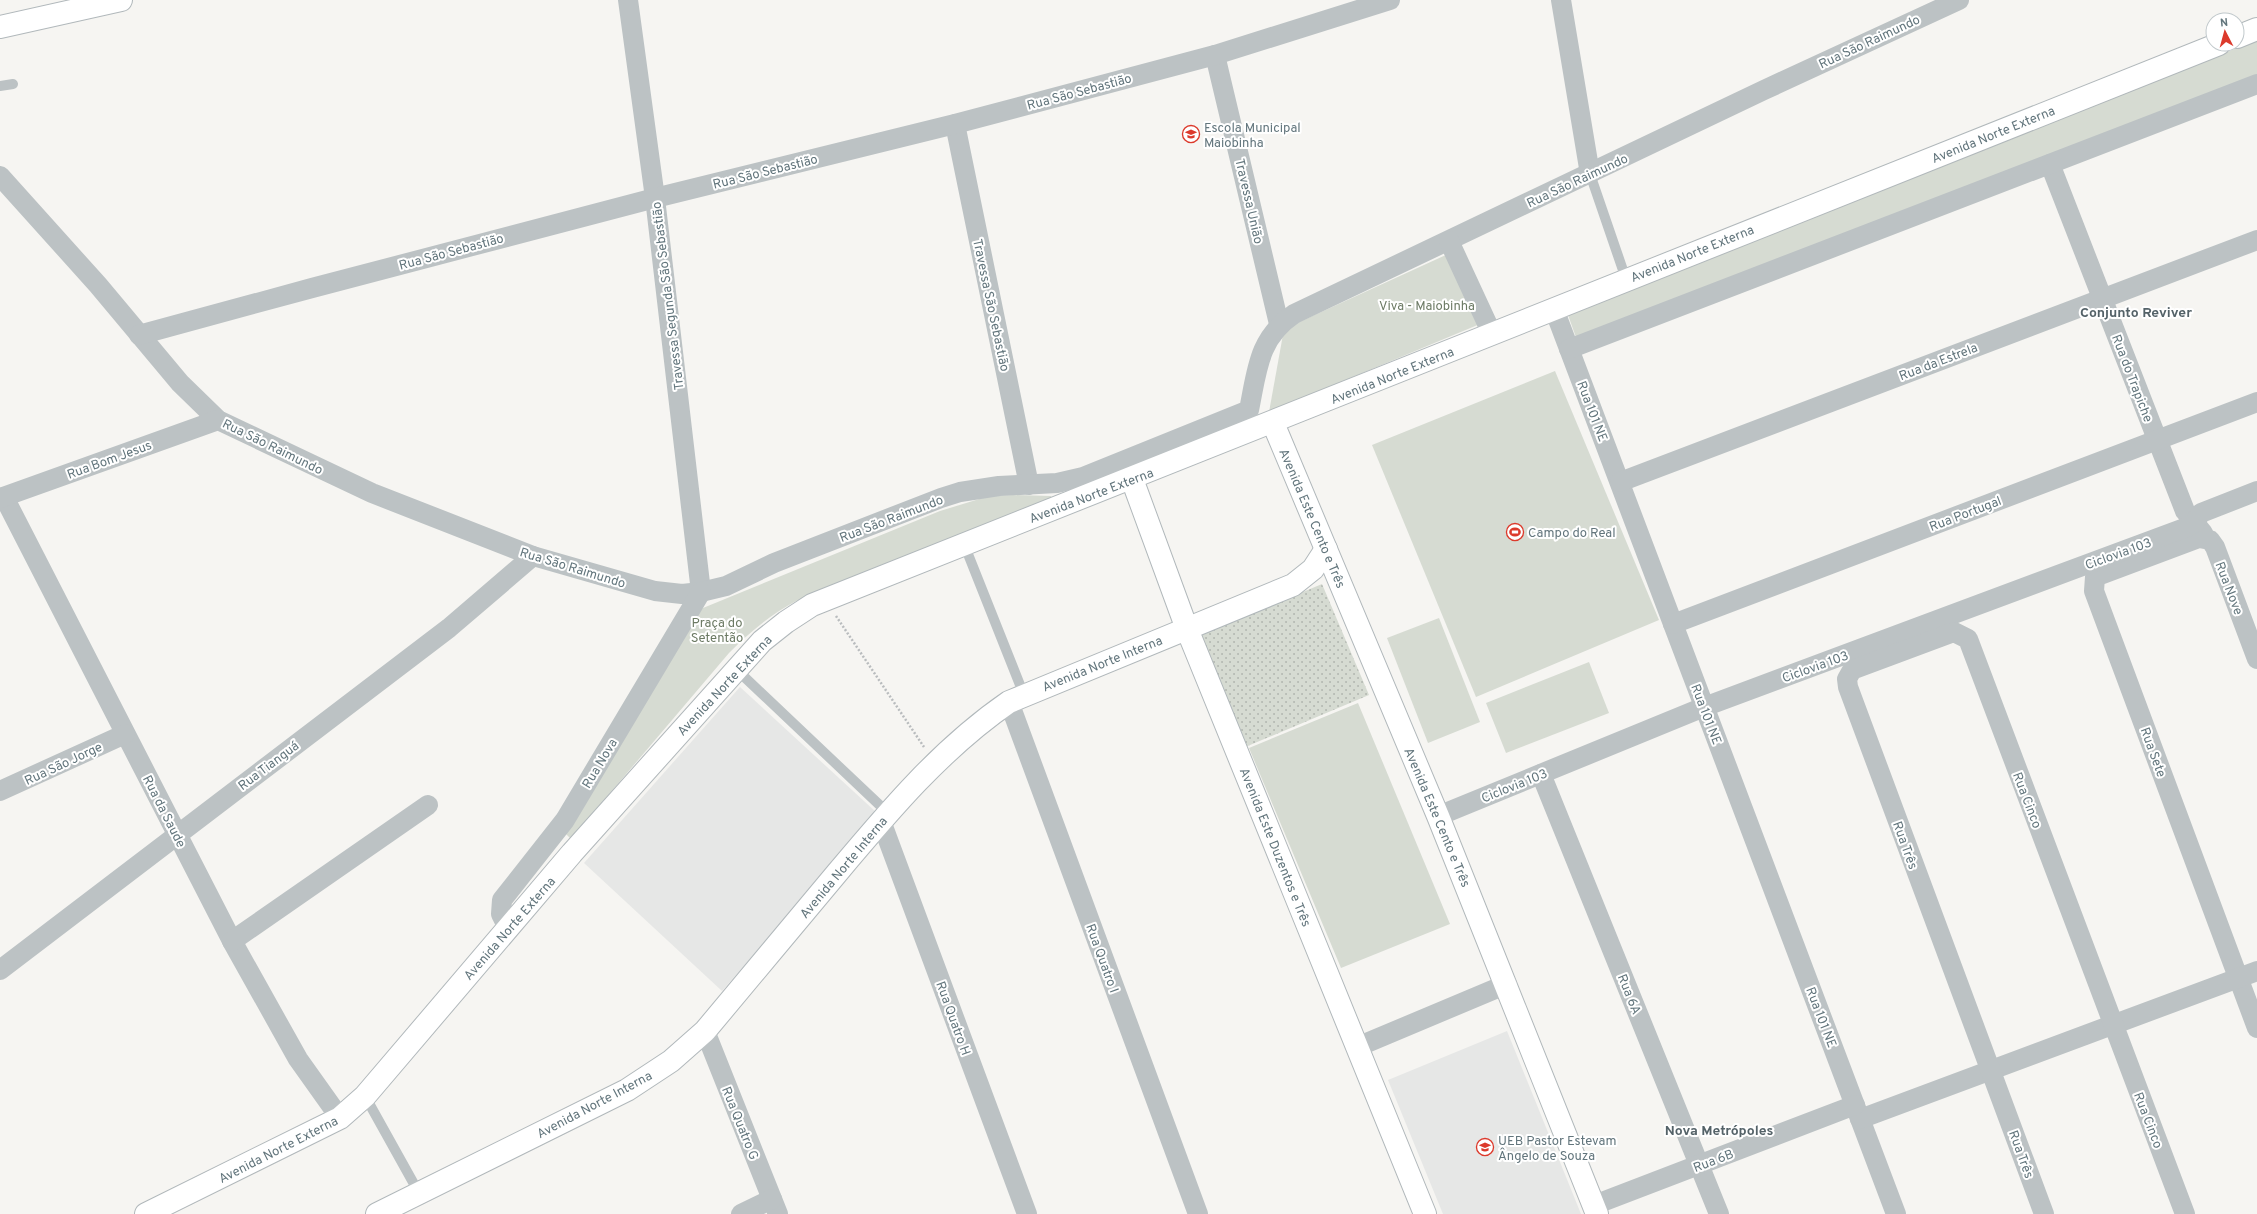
<svg xmlns="http://www.w3.org/2000/svg" width="2257" height="1214" font-family="Overpass,sans-serif">
<defs>
<pattern id="grass-dots" width="8" height="8" patternUnits="userSpaceOnUse"><rect width="8" height="8" fill="#d6dbd2"/><path d="M2 2h.1M6 6h.1" fill="none" stroke="#b1b6af" stroke-width="1.8" stroke-linecap="round"/></pattern>
</defs>
<rect width="100%" height="100%" fill="#f6f5f2"/>
<g fill="#e6e7e6">
<path d="M740,687L877,813L722,991L584,863Z"/>
<path d="M1507,1031L1581,1214H1443L1388,1080Z"/>
</g>
<path fill="url(#grass-dots)" d="M1322,584L1369,695L1243,748L1196,637Z"/>
<g fill="#d6dbd2">
<path d="M2257,40V75L1577,340L1568,315Z"/>
<path d="M1448,254L1480,324L1269,412L1284,329Z"/>
<path d="M1555,371L1659,620L1476,697L1372,445Z"/>
<path d="M1013,495L1051,496L1052,500L796,601C770,615 750,632 729,653L571,839L565,833L695,615L703,608L940,511L989,496Z"/>
<path d="M1439,618L1480,722L1428,743L1387,638Z"/>
<path d="M1589,662L1609,713L1506,753L1486,703Z"/>
<path d="M1358,703L1450,924L1341,968L1249,748Z"/>
</g>
<g fill="none" stroke-linecap="round" stroke-linejoin="round">
<g stroke="#b1b8bb" stroke-width="24">
<g id="secondary">
<path d="M0,27L121,0"/>
<path d="M2237,37L2257,29"/>
<path d="M1273,423L1438,816L1597,1214"/>
<path d="M1132,479L1187,629L1425,1214"/>
<path d="M146,1214L340,1118L365,1096L572,853L762,641L786,622L812,605L2219,44"/>
<path d="M377,1214L627,1090L671,1061L705,1031C749,978 793,926 837,873C889,811 942,748 1009,702L1293,585L1313,569L1326,549"/>
</g>
</g>
<path stroke="#b9bcbe" stroke-width="2.5" stroke-dasharray="2 2" stroke-linecap="butt" d="M836,616L924,747"/>
<g stroke="#bcc2c4" stroke-width="10">
<path d="M0,86L13,84"/>
<path d="M1590,174L1626,279"/>
<path d="M964,544L1024,695"/>
<path d="M737,670L888,813"/>
<path d="M365,1096L419,1193"/>
</g>
<g stroke="#bcc2c4" stroke-width="20">
<path d="M628,0L655,198L701,592"/>
<path d="M1561,0L1590,174"/>
<path d="M1215,55L1279,324"/>
<path d="M955,124L1029,485"/>
<path d="M2050,164L2185,511L2203,533"/>
<path d="M0,176L98,285L180,383L218,420L372,493L533,556L655,591L682,594L701,592L726,586L774,563L941,498L960,492L999,486L1057,483L1083,477L1249,410C1257,371 1258,338 1294,314L1764,90L1959,0"/>
<path d="M1449,241L1492,334"/>
<path d="M1554,309L1896,1214"/>
<path d="M139,335L312,288L655,198L955,124L1215,55L1390,0"/>
<path d="M1569,349L2257,84"/>
<path d="M1620,482L2257,240"/>
<path d="M4,497L232,941L298,1059L340,1118"/>
<path d="M0,498L218,420"/>
<path d="M1673,624L2257,402"/>
<path d="M2257,659L2215,547L2210,540L2199,538L2095,577L2094,591L2257,1028"/>
<path d="M1009,702L1198,1214"/>
<path d="M1541,774L1719,1214"/>
<path d="M0,791L125,734"/>
<path d="M1438,816L1704,707L2187,527L2194,523L2201,513L2257,491"/>
<path d="M881,821L1027,1214"/>
<path d="M508,928L501,914L502,900L565,820L701,592"/>
<path d="M232,941L428,805"/>
<path d="M0,970L449,628L533,556"/>
<path d="M705,1031L778,1214"/>
<path d="M1357,1047L1507,984"/>
<path d="M1860,1119L2257,971"/>
<path d="M1594,1205L1855,1105"/>
<path d="M741,1214L772,1199"/>
<path d="M2044,1214L1848,687L1847,679L1852,670L1954,632L1968,639L2185,1214"/>
</g>
<use href="#secondary" stroke="#fff" stroke-width="22"/>
</g>
<defs>
<g id="school-ring" transform="scale(0.9)"><circle r="9.5" fill="#fff" stroke="#dc3a2c" stroke-width="1.5"/><path d="M0-5L7-2L0 1L-7-2ZM-4 1L0 2.5L4 1V4Q0 6-4 4Z" fill="#dc3a2c"/></g>
<g id="stadium-ring" transform="scale(0.9)"><circle r="9.5" fill="#fff" stroke="#dc3a2c" stroke-width="1.5"/><path d="M0-5a6.5 5 0 1 0 0 10a6.5 5 0 1 0 0-10ZM-3.5-1.8h7v3.6h-7Z" fill="#dc3a2c"/></g>
</defs>
<g fill-rule="evenodd">
<use href="#school-ring" x="1191" y="134"/>
<use href="#stadium-ring" x="1515" y="532"/>
<use href="#school-ring" x="1485" y="1147"/>
</g>
<g text-anchor="middle" stroke-width="4" stroke-linejoin="round" paint-order="stroke">
<g font-size="13" fill="#62757c" stroke="#fff">
<text transform="translate(1869 41) rotate(-25)" y="5">Rua São Raimundo</text>
<text transform="translate(1079 91) rotate(-15)" y="5">Rua São Sebastião</text>
<text transform="translate(1993 134) rotate(-22)" y="5">Avenida Norte Externa</text>
<text transform="translate(765 171) rotate(-14)" y="5">Rua São Sebastião</text>
<text transform="translate(1577 180) rotate(-25)" y="5">Rua São Raimundo</text>
<text transform="translate(1250 201) rotate(77)" y="5">Travessa União</text>
<text transform="translate(451 251) rotate(-15)" y="5">Rua São Sebastião</text>
<text transform="translate(1692 253) rotate(-22)" y="5">Avenida Norte Externa</text>
<text transform="translate(667 296) rotate(-97)" y="5">Travessa Segunda São Sebastião</text>
<text transform="translate(992 305) rotate(78)" y="5">Travessa São Sebastião</text>
<text transform="translate(1938 361) rotate(-21)" y="5">Rua da Estrela</text>
<text transform="translate(1392 375) rotate(-22)" y="5">Avenida Norte Externa</text>
<text transform="translate(2133 378) rotate(69)" y="5">Rua do Trapiche</text>
<text transform="translate(1593 411) rotate(69)" y="5">Rua 101 NE</text>
<text transform="translate(273 446) rotate(26)" y="5">Rua São Raimundo</text>
<text transform="translate(109 459) rotate(-20)" y="5">Rua Bom Jesus</text>
<text transform="translate(1091 495) rotate(-21)" y="5">Avenida Norte Externa</text>
<text transform="translate(1965 513) rotate(-21)" y="5">Rua Portugal</text>
<text transform="translate(891 518) rotate(-21)" y="5">Rua São Raimundo</text>
<text transform="translate(1313 518) rotate(67)" y="5">Avenida Este Cento e Três</text>
<text transform="translate(2118 553) rotate(-20)" y="5">Ciclovia 103</text>
<text transform="translate(573 567) rotate(17)" y="5">Rua São Raimundo</text>
<text transform="translate(2230 588) rotate(69)" y="5">Rua Nove</text>
<text transform="translate(1102 663) rotate(-22)" y="5">Avenida Norte Interna</text>
<text transform="translate(1815 666) rotate(-20)" y="5">Ciclovia 103</text>
<text transform="translate(724 685) rotate(-47)" y="5">Avenida Norte Externa</text>
<text transform="translate(1707 714) rotate(69)" y="5">Rua 101 NE</text>
<text transform="translate(2154 752) rotate(70)" y="5">Rua Sete</text>
<text transform="translate(63 763) rotate(-25)" y="5">Rua São Jorge</text>
<text transform="translate(599 763) rotate(-59)" y="5">Rua Nova</text>
<text transform="translate(268 765) rotate(-37)" y="5">Rua Tianguá</text>
<text transform="translate(1514 785) rotate(-22)" y="5">Ciclovia 103</text>
<text transform="translate(2028 800) rotate(69)" y="5">Rua Cinco</text>
<text transform="translate(165 811) rotate(63)" y="5">Rua da Saude</text>
<text transform="translate(1438 817) rotate(67)" y="5">Avenida Este Cento e Três</text>
<text transform="translate(1906 845) rotate(70)" y="5">Rua Três</text>
<text transform="translate(1276 847) rotate(68)" y="5">Avenida Este Duzentos e Três</text>
<text transform="translate(843 867) rotate(-50)" y="5">Avenida Norte Interna</text>
<text transform="translate(509 928) rotate(-49)" y="5">Avenida Norte Externa</text>
<text transform="translate(1103 958) rotate(70)" y="5">Rua Quatro I</text>
<text transform="translate(1630 994) rotate(68)" y="5">Rua 6A</text>
<text transform="translate(1822 1017) rotate(69)" y="5">Rua 101 NE</text>
<text transform="translate(954 1018) rotate(70)" y="5">Rua Quatro H</text>
<text transform="translate(594 1104) rotate(-28)" y="5">Avenida Norte Interna</text>
<text transform="translate(2149 1120) rotate(69)" y="5">Rua Cinco</text>
<text transform="translate(741 1123) rotate(68)" y="5">Rua Quatro G</text>
<text transform="translate(278 1149) rotate(-27)" y="5">Avenida Norte Externa</text>
<text transform="translate(2022 1154) rotate(70)" y="5">Rua Três</text>
<text transform="translate(1713 1160) rotate(-21)" y="5">Rua 6B</text>
</g>
<g font-size="13" fill="#62757c" stroke="#fff" text-anchor="start">
<text x="1204" y="132">Escola Municipal<tspan x="1204" dy="15">Maiobinha</tspan></text>
<text x="1528" y="537">Campo do Real</text>
<text x="1498" y="1145">UEB Pastor Estevam<tspan x="1498" dy="15">Ângelo de Souza</tspan></text>
</g>
<g font-size="13" fill="#6c7a64" stroke="#fff">
<text x="1427" y="310">Viva - Maiobinha</text>
<text x="717" y="627">Praça do<tspan x="717" dy="15">Setentão</tspan></text>
</g>
<g font-size="14" font-weight="bold" fill="#546268" stroke="#fff">
<text x="2136" y="317">Conjunto Reviver</text>
<text x="1719" y="1135">Nova Metrópoles</text>
</g>
</g>
<g transform="translate(2225 32) rotate(354)"><circle r="19" fill="#ffffff" stroke="#c0c8cb"/>
<path d="M0-3L7 15L0 10L-7 15Z" fill="#dc3a2c"/>
<text y="-6" font-size="11" font-weight="bold" text-anchor="middle" fill="#62757c">N</text>
</g>
</svg>
